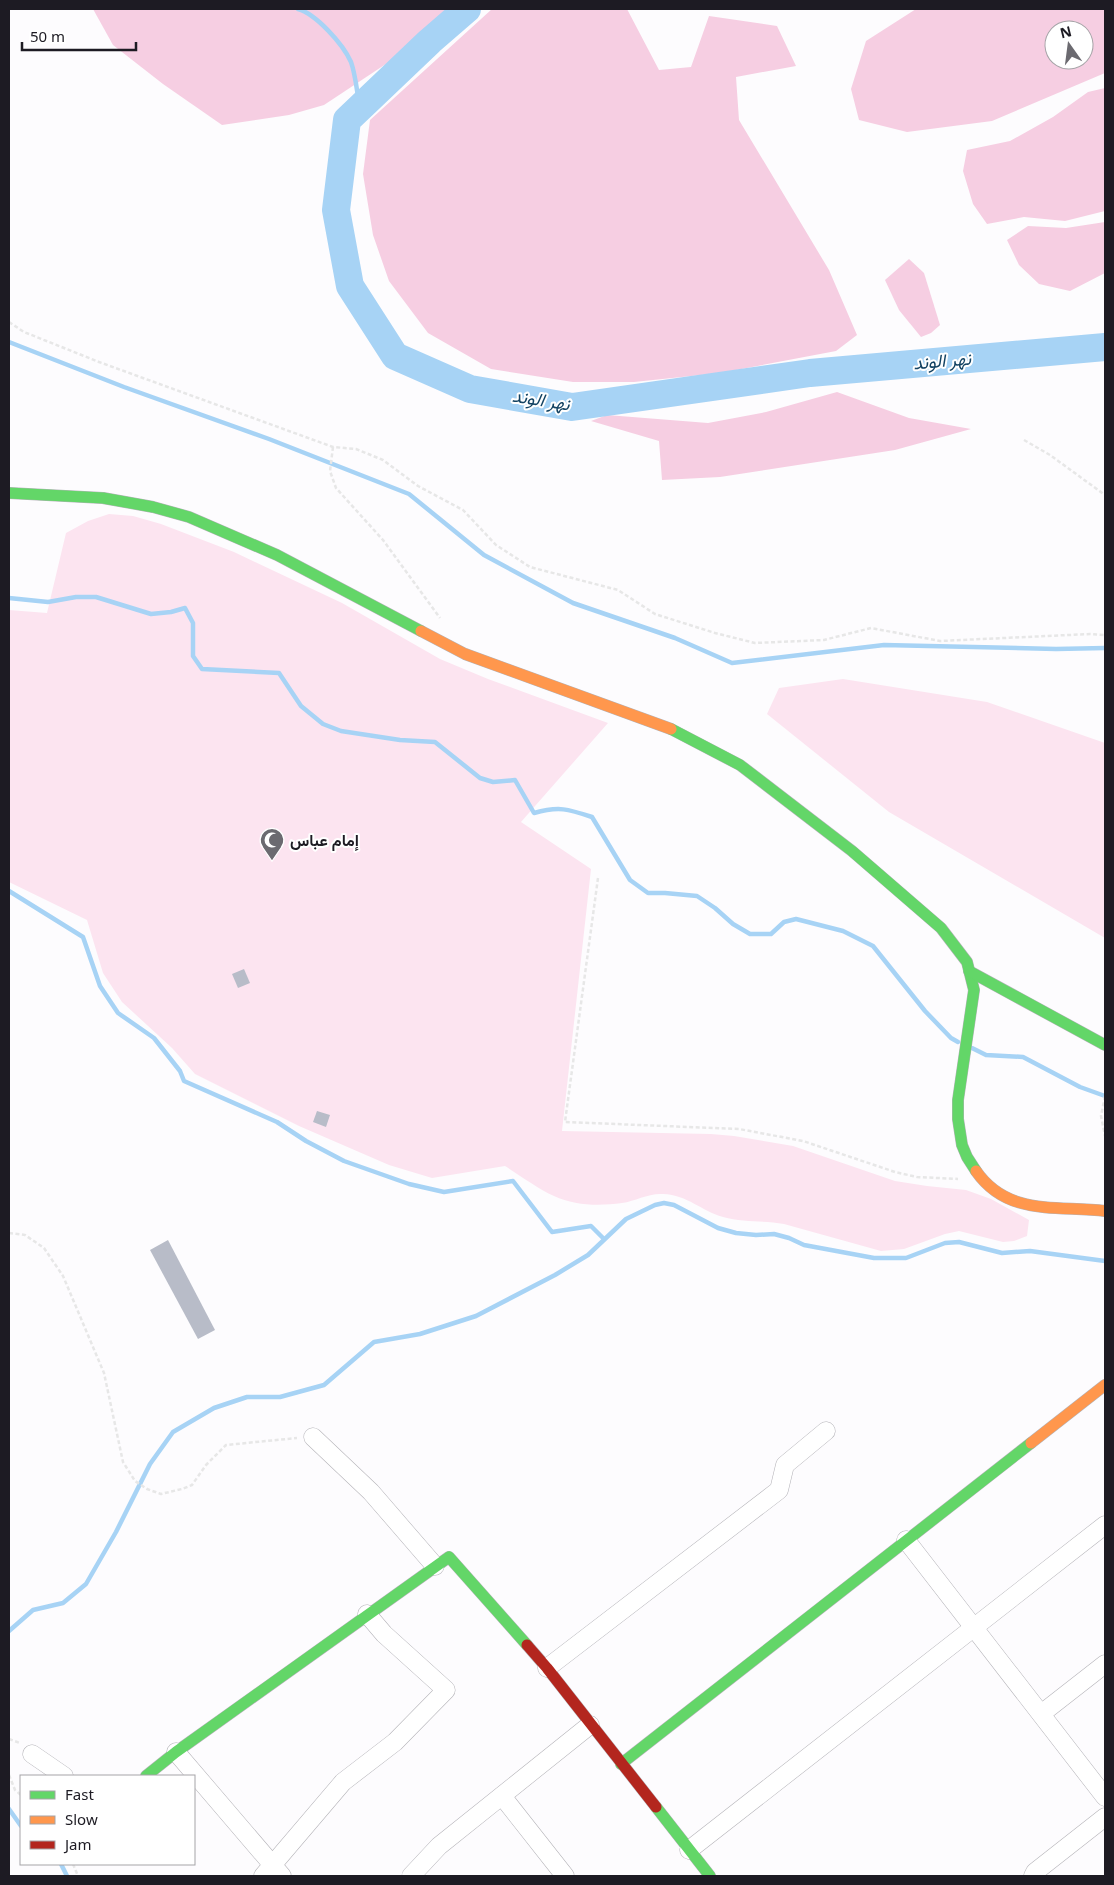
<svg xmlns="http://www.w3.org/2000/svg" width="1114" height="1885" font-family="'Noto Sans',Vazirmatn,sans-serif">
<rect width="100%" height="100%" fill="#fdfcfe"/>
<g fill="#fce4f0">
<path d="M109,514L133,516L161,524L234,552L342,603L440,659L488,679L608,723L521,822L591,869L562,1131L711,1134L734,1136L793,1146L895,1181L927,1186L966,1190L991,1199L1029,1220L1027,1236L1014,1241L1003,1242L959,1231L945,1234L904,1249L881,1251L784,1224C764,1220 743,1223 723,1217C701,1211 688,1195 663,1194C648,1193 636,1201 622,1203C600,1206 575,1206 554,1196C537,1188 521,1176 505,1166L432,1178L389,1165L299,1126L195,1074L172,1048L122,1002L103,973L87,920L9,882V610L47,613L66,533L88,521Z"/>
<path d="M843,679L987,702L1105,743V938L889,812L767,714L779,688Z"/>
</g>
<g fill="#f6cee2" fill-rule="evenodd">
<path d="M93,9H449L401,54L324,105L289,115L222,125L163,84L113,45Z"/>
<path d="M492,9H627L659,70L691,67L709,16L777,26L796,66L736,77L739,120L829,270L857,335L836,351L720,373L634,382H573L491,369L428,333L389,281L373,235L363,174L370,120Z"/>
<path d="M916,9H1105V73L992,121L907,132L859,120L851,89L866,41ZM1054,30H1084V60H1054Z"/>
<path d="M1105,88V211L1065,221L1024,217L987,224L973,204L963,171L967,150L1010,141L1053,117L1088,92Z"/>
<path d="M1105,222V273L1070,291L1039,284L1019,265L1007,240L1028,226L1066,228Z"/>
<path d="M909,259L924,273L940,325L931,333L921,337L899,310L885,280Z"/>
<path d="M837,392L909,418L971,429L895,450L720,477L662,480L659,441L591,421L607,415L708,423L766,412Z"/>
</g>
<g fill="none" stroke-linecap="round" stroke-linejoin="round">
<g stroke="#a7d3f5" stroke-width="4.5">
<path d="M298,9C316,14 343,44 351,62C356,76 357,94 360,108"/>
<path d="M9,342L124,387L269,439L409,494L484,555L573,603L675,638L732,663L884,645L1056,649L1105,648"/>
<path d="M9,598L48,602L76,597H96L151,614L171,612L185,608L193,623V656L202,669L279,673L301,706L323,724L341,731L400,740L435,742L480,778L493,782L515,780L534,813C559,806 568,809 592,817L630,880L648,893H665L697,896L715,908L733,924L750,934H771L784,922L796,919L843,931L873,946L925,1011L951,1038L958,1042"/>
<path d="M9,891L83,937L100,986L118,1013L154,1038L180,1071L184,1081L277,1122L306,1141L344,1161L409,1184L444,1192L513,1181L552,1232L591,1226L604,1239"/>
<path d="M972,1048L986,1055L1023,1057L1080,1087L1105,1096"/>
<path d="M9,1631L33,1610L63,1603L86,1584L116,1532L150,1464L173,1432L214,1408L247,1397H280L324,1385L374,1342L420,1334L476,1316L555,1275L588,1255L626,1219L655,1205L664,1203L674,1205L718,1228L736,1233L756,1235L774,1234L789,1238L804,1245L874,1258H906L945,1243L959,1242L1002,1253L1030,1251L1105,1261"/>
<path d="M9,1809L21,1826"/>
<path d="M61,1864L67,1876"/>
</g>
<path stroke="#a7d3f5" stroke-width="28" d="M467,9L430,41L347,120L336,210L350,286L395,356L470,389L572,407L810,373L1105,347"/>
</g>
<g fill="#b8bcc8">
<path d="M244,969L250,983L238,988L232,974Z"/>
<path d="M317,1111L330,1115L326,1127L313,1122Z"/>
<path d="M168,1240L215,1330L198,1339L150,1250Z"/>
</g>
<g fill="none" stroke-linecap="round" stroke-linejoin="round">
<g stroke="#b4b3b8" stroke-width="19">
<g id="street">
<path d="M313,1437L371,1492L435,1566"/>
<path d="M906,1540L1105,1797"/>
<path d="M547,1668L779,1490L785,1465L826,1431"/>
<path d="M1041,1714L1105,1664"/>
<path d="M176,1752L282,1876"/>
<path d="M32,1754L64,1776"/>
<path d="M502,1796L565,1876"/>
<path d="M689,1850L1105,1525"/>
<path d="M263,1876L343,1782L395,1742L446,1690L384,1634L367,1614"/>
<path d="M411,1876L439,1846L590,1725"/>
<path d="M1033,1876L1035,1872L1105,1817"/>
</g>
</g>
<g stroke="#b4b3b8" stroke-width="12">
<g id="fast">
<path d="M9,493L103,498L153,507L189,517L277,555L421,631"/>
<path d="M671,729L740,765L852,851L941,928L967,962L974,990L958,1100V1119L962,1145L967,1157L976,1171"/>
<path d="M969,971L1105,1045"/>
<path d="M621,1764L1031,1443"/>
<path d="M146,1776L176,1752L449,1557L527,1645"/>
<path d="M656,1807L710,1876"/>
</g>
</g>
<g stroke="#b4b3b8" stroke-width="12">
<g id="slow">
<path d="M421,631L465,654L671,729"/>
<path d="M976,1171C1008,1217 1058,1205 1105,1211"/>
<path d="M1031,1443L1105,1385"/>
</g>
</g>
<g stroke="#b4b3b8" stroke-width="12">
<path id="jam" d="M527,1645L547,1668L656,1807"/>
</g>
<g stroke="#e7e7e7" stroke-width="2.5" stroke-dasharray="4 2.5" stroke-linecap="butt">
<path d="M9,322L24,332L99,362L333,447L356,449L383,460L418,486L463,510L496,545L530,567L618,590L655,614L715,633L755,643L824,640L871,628L940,641L1090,634L1105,635"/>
<path d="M1024,440L1050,455L1105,495"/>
<path d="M333,447L330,471L336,488L383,540L440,618"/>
<path d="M598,878L565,1122L739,1129L803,1141L895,1172L917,1177L958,1179"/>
<path d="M1105,1096L1101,1116L1105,1136"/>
<path d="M9,1233L25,1235L44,1248L63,1276L104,1373L123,1462L135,1481L147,1489L161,1494L182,1489L192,1485L206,1465L226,1445L297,1438"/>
<path d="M9,1739L20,1743"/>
<path d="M9,1775L15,1790L21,1795"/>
<path d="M73,1864L78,1876"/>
</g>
<use href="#street" stroke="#fff" stroke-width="18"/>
<use href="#fast" stroke="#63d668" stroke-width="11"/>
<use href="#slow" stroke="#ff974d" stroke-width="11"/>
<use href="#jam" stroke="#b3261e" stroke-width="11"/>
</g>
<defs>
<g id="mosque-pin" transform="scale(1.25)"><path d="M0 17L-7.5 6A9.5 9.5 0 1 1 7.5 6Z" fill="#6b6a70" stroke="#fff"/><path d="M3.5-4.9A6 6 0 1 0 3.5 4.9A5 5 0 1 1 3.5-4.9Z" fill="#fff"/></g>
</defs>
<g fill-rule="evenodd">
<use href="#mosque-pin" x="272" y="840"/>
</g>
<g text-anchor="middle" stroke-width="4" stroke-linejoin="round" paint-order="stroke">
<g font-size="16" font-weight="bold" fill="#1d1b23" stroke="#fff" text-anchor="start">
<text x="290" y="846">إمام عباس</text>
</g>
<g font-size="18" font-style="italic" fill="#124262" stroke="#fff">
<text transform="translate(942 361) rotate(-5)" y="6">نهر الوند</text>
<text transform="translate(541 400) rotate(9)" y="6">نهر الوند</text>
</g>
</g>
<rect width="1114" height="1885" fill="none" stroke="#1d1b23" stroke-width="20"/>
<rect x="20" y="1775" width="175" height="90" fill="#ffffff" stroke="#a5a4a7"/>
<rect x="30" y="1791" width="25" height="8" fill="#63d668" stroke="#a5a4a7"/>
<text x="65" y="1800" font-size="15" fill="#1d1b23">Fast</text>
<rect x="30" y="1816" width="25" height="8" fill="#ff974d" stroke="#a5a4a7"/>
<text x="65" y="1825" font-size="15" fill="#1d1b23">Slow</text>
<rect x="30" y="1841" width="25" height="8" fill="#b3261e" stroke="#a5a4a7"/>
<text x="65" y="1850" font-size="15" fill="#1d1b23">Jam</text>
<g transform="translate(1069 45) rotate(346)"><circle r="24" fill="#ffffff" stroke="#a5a4a7"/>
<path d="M0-4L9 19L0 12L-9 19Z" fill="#6b6a70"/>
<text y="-8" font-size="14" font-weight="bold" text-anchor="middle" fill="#1d1b23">N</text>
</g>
<path d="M22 42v8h114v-8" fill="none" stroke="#1d1b23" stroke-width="2.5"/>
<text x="30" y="42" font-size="15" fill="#1d1b23" stroke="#ffffff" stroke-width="4" paint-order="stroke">50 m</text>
</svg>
